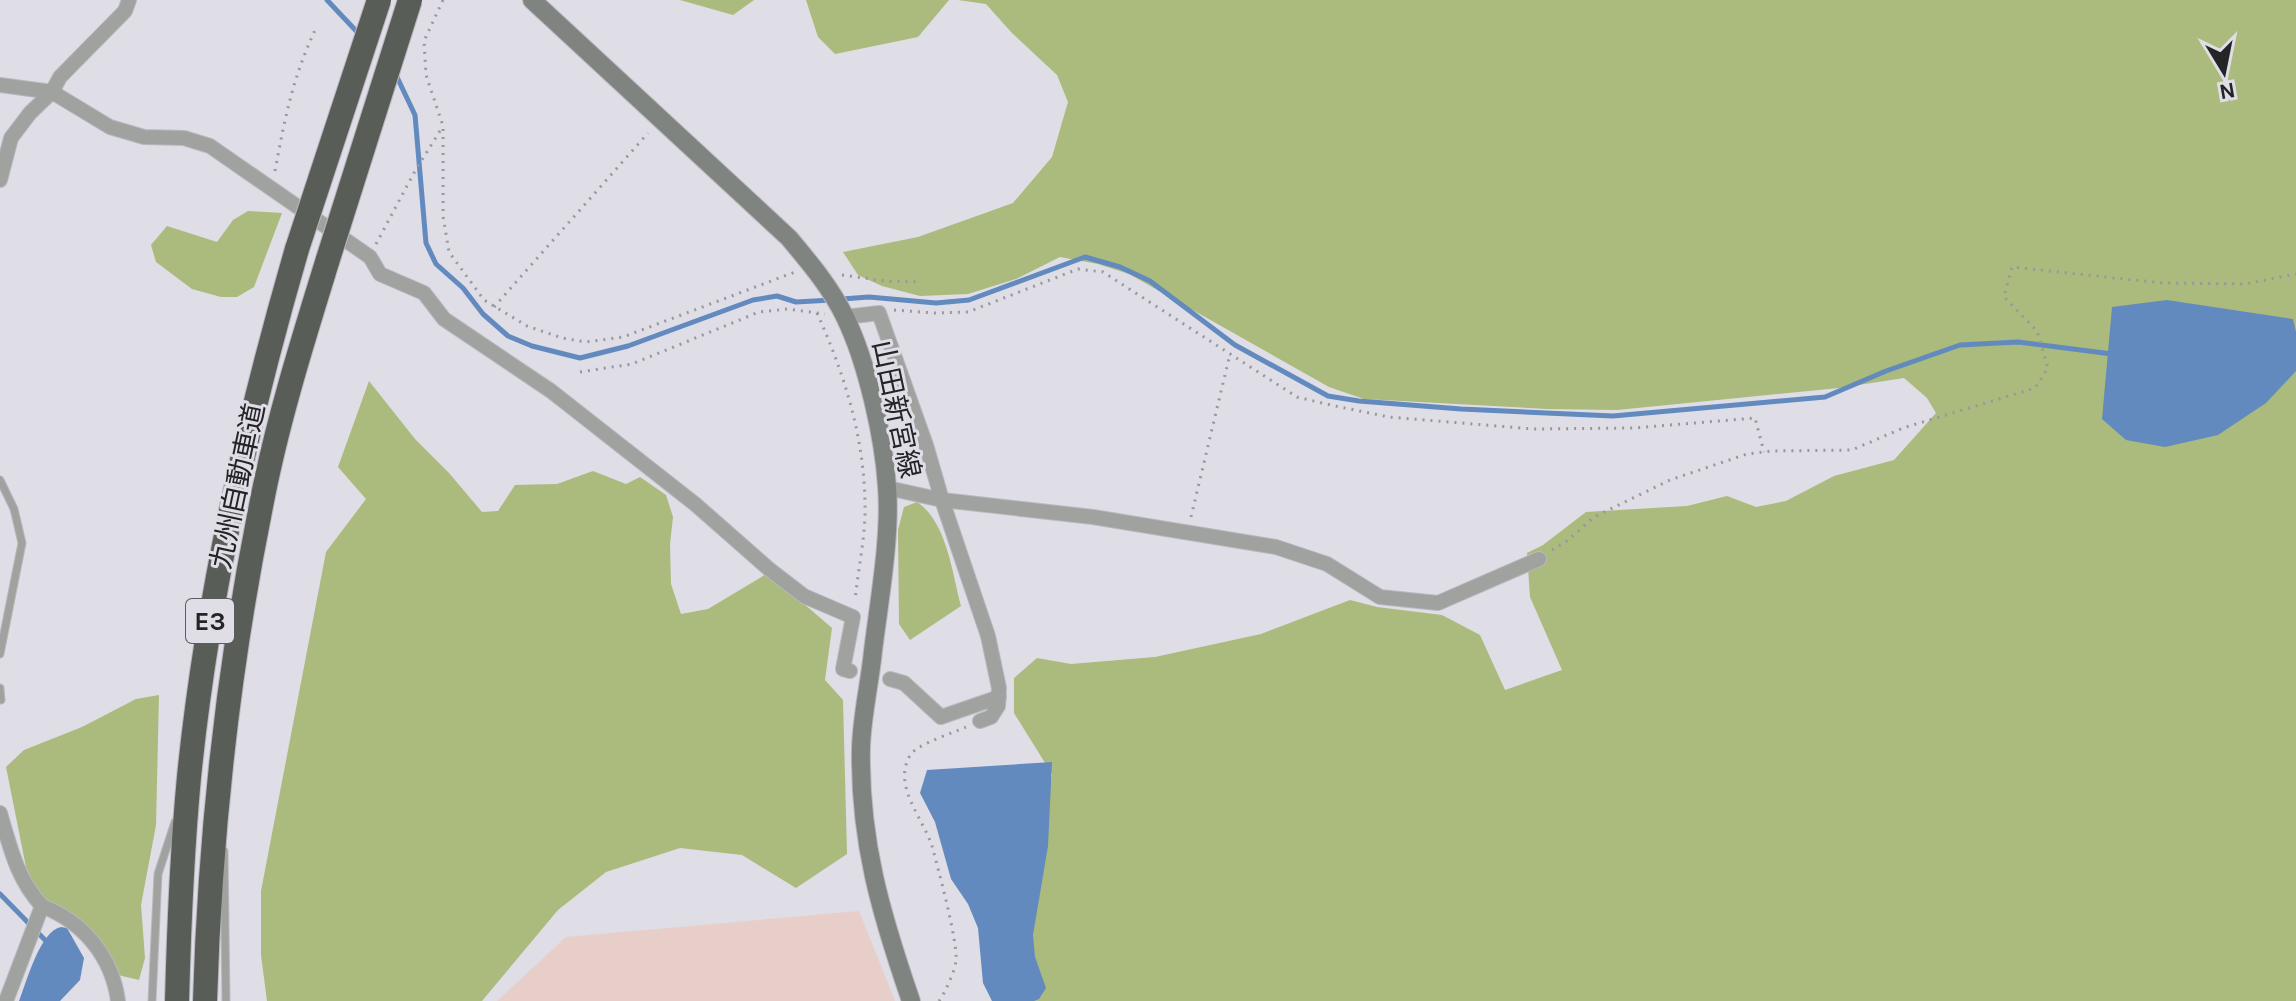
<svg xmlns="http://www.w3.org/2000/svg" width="2296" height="1001" font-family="Karla,'Noto Sans JP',sans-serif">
<rect width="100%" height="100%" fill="#dfdde5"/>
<path fill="#e8cec9" d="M859,911L895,1001H497L566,937Z"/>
<g fill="#abba7d">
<path d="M680,0H754L733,15Z"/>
<path d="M806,0H949L918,37L835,54L818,37Z"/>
<path d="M958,0H2296V1001H1033L1018,894L1041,844L1052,774L1014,713V678L1037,658L1071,664L1155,657L1261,634L1350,600L1377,607L1442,615L1480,635L1505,690L1562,670L1530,597L1527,553L1543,545L1586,512L1687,506L1727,496L1756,507L1786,501L1834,476L1894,460L1936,413L1927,398L1904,378L1839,388L1617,410L1547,409L1364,399L1329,387L1129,274L1098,264L1060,257L1016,279L968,294L920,296L882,286L858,275L843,252L918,237L1013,203L1052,157L1068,102L1057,75L1012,33L986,4Z"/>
<path d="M248,211L282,213L254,287L237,297H221L192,289L156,262L151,245L167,226L217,242L233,220Z"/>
<path d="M369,381L415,439L449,473L482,512L498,511L515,485L557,484L593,471L626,484L640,477L666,495L673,517L670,544L671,584L681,614L708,609L768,573L832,628L825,680L843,700L847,854L796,888L742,855L680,848L606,872L558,910L482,1001H267L261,955V891L326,552L366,499L338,467Z"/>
<path d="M917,502C947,522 952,573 961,606L910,640L899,624L898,530L904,507Z"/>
<path d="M159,695L156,825L141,905L145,958L139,980L118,975L90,929L40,896L26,867L6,767L24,750L82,727L136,699Z"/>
</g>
<g fill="#628abf">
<path d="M2167,300L2293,319L2296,332V371L2266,403L2218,435L2165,447L2126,440L2102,419L2112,307Z"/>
<path d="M1052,762L1048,846L1033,935L1035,957L1046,988L1039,999L1034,1001H992L983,983L978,928L968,904L951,879L935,822L920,793L927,770Z"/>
<path d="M61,927L67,928L84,958L80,980L60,1001H19C27,981 40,931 61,927Z"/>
</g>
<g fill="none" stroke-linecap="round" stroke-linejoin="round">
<g stroke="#628abf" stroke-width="5">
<path d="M327,0L360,35"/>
<path d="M396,75L415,115L426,243L436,264L463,288L483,314L508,336L532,346L580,358L628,346L753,300L777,296L796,302L832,300"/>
<path d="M842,299L869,297L936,303L969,300L1085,257L1120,267L1150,281L1235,345L1328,396L1359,401L1461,409L1613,416L1825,397L1886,371L1960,345L2018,342L2112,354"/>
<path d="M0,894L47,942"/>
</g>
<g stroke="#bab8bf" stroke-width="9">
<g id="service">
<path d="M0,480L14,509L22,543L0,654"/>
<path d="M0,688L1,700"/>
<path d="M224,851L226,1001"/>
<path d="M152,1001L158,874L175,822"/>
</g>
</g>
<g stroke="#bab8bf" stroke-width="16">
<g id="minor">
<path d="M0,85L52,92L110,127L144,137L184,138L210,146L370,257L380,274L424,293L444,319L551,391L695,504L769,569L804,596L853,617L843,669L850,671"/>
<path d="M0,180L11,138L30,113L52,92L60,77L125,11L129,0"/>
<path d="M845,317L879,313L926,445L942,500L988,636L999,688L998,706L991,717L980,721"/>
<path d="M888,488L942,500L1093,517L1276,547L1327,564L1380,597L1438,603L1539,559"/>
<path d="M890,679L904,683L941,717L999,697"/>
<path d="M0,813C10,847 17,879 42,906L6,1001"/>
<path d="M42,906C83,922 112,956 118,1001"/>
</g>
</g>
<g stroke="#bab8bf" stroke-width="20">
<path id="secondary" d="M532,0L789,238C810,263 831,288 845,317C867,362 884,438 887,487C891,535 879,602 873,651C870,682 862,715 861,747C859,840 881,914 911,1001"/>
</g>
<g stroke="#bab8bf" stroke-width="26">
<g id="motorway">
<path d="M177,1001C179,926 182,851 189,777C207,598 247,421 297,249"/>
<path d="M205,1001C210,834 228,669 261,506C277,422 303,340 328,259"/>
</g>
</g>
<g stroke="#99979d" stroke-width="3" stroke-dasharray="2 6" stroke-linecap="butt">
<path d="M443,0L424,41L426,75L443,126V216L449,252L484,300L527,326L562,338L586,342L623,337L795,272"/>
<path d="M275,171C285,117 293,76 317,26"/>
<path d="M376,244L415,171L443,126"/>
<path d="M842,275L885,281L920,282"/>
<path d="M494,307L648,133"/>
<path d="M894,310L934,313L968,312L1078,269L1103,272L1297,397L1335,406L1389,417L1533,429L1634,428L1755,418L1764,452"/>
<path d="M817,313C844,373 864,436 865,503C866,535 858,569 855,601"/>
<path d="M580,372L632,364L759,312L788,309L825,314"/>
<path d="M1191,517L1230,354"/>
<path d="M1552,550L1567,541L1594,517L1670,480L1747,454L1772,451L1852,450L1903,428L2035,388L2048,368L2037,331L2004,297L2012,267L2162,283L2245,284L2296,274"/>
<path d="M939,1001C946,991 954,973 956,961C958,942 938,868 932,846C923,818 891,784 911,754C918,744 953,733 966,727"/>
</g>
<use href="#service" stroke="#9fa29f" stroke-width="7"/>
<use href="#minor" stroke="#9fa29f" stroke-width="14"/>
<use href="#secondary" stroke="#808481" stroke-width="18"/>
<use href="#motorway" stroke="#585d58" stroke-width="24"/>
<g stroke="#bab8bf" stroke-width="26" stroke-linecap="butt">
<g id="motorway-bridge">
<path d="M297,249L379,0"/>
<path d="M328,259L410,0"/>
</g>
</g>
<use href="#motorway-bridge" stroke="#585d58" stroke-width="24"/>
</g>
<g text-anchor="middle" stroke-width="6" stroke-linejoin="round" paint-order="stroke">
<rect fill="#dfdde5" stroke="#5c5b5f" stroke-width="2" x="186" y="599" width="48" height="44" rx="6"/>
<g font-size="26" font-weight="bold" fill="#242326">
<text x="210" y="630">E3</text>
</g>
<g font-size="28" fill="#242326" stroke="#dfdde5">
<text transform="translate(897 409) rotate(78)" y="10">山田新宮線</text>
<text transform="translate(237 486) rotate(-78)" y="10">九州自動車道</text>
</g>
</g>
<g transform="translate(2224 72) rotate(170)" stroke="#dfdde5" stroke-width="6" paint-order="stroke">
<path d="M0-6L14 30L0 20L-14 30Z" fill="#242326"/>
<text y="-12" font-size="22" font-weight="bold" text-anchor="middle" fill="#242326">N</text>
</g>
</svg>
